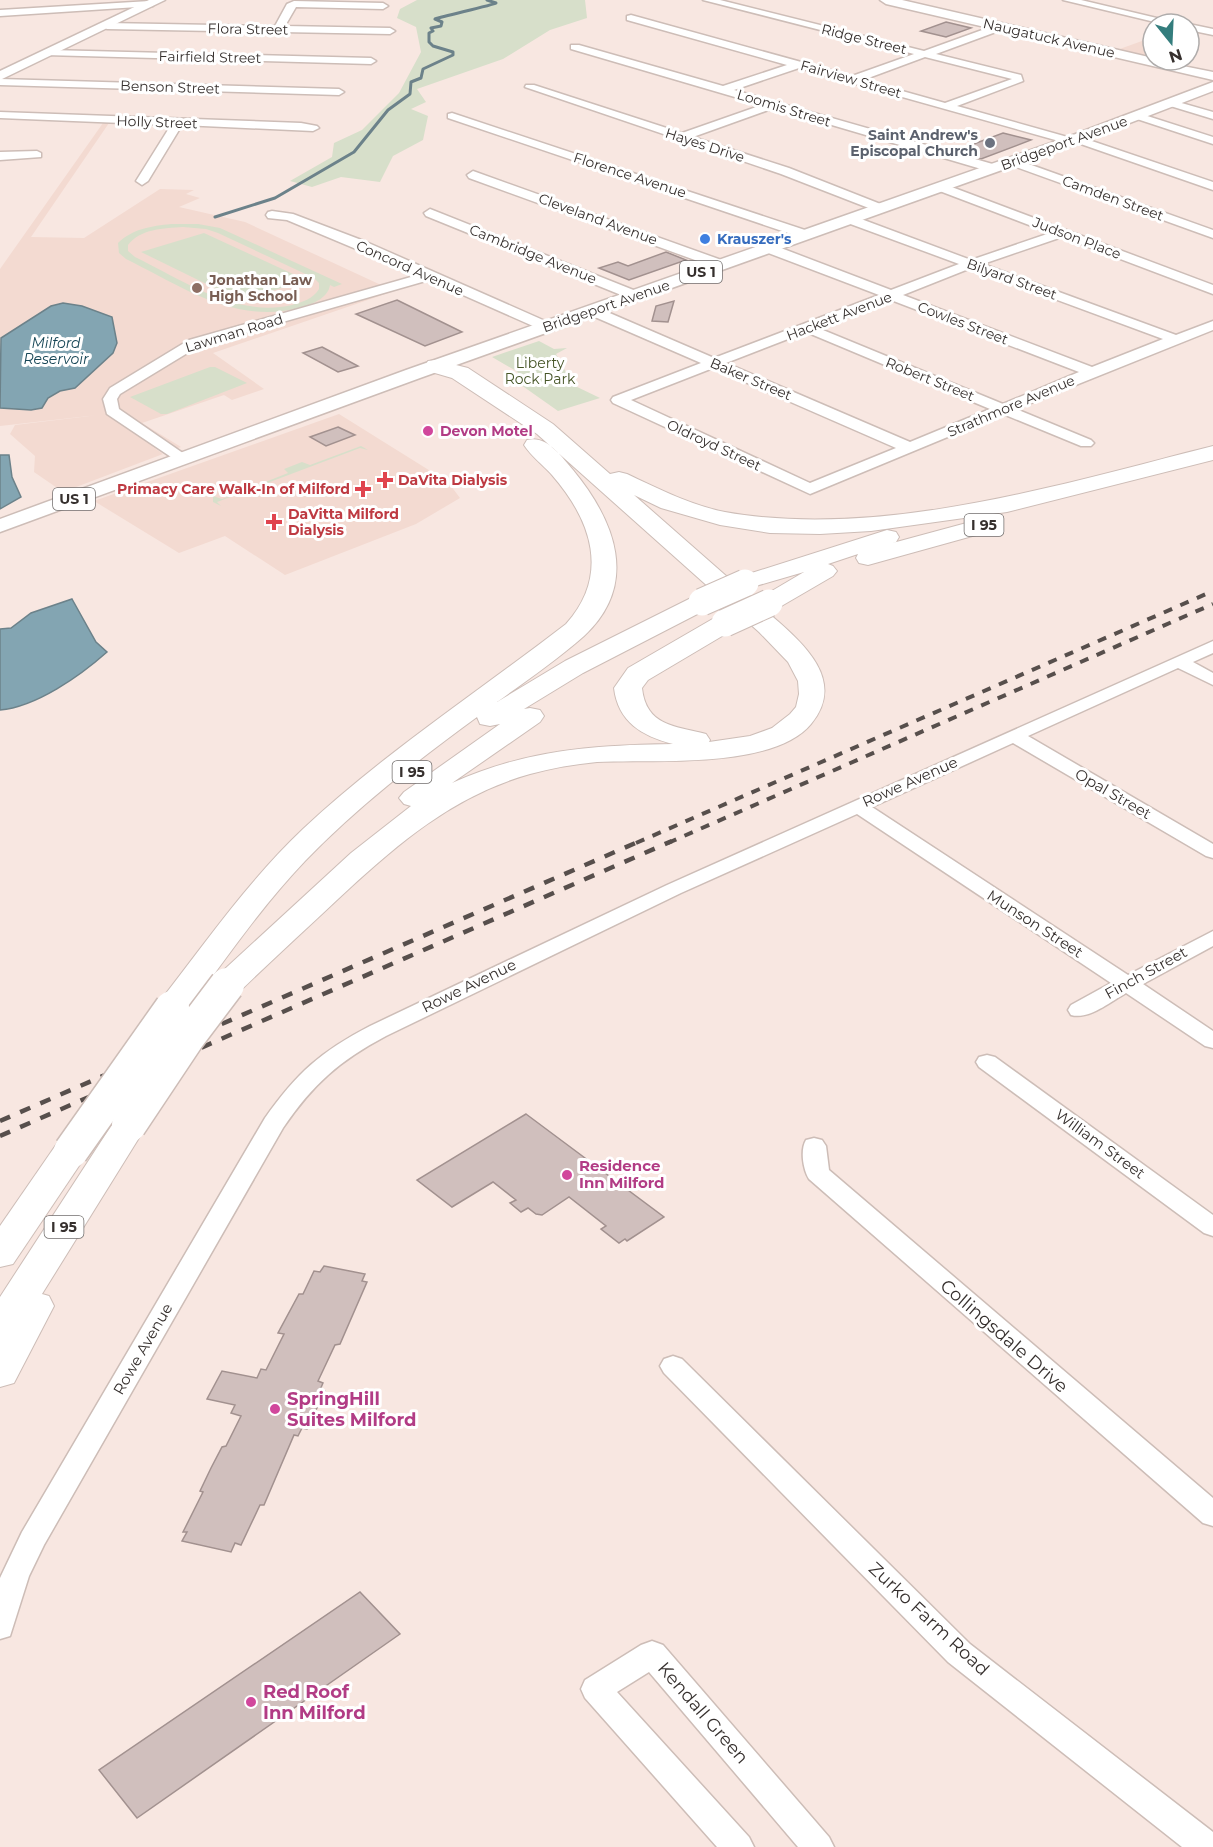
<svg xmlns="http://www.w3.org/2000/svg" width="1213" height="1847" font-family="Montserrat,sans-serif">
<rect width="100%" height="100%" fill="#f8e7e1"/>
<g fill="#f3dad1">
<path d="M1153,37V59L1117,50Z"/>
<path d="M103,123H109L31,237L84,238L160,189L194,190L186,194L200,198L179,207L245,222L394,291L213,353L264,389L232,400L224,395L142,423L181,447L165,453L153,447L163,454L63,492L34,472L35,456L10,434L15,425L98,415L0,426V269Z"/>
<path d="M339,414L448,482L460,498L416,524L285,575L225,536L179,553L94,501Z"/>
</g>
<g fill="#d7dfca" fill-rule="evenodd">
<path d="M417,0H585L587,18L550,30L503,59L417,89L426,102L411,109L428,116L423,140L393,156L380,182L341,177L312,187L290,181L332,157L334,143L362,130L399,93L421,52L416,27L397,18L400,9Z"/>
<path d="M171,224H198L220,228L342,284L334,287L330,285C328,298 314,303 303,307C236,326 183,287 126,259L119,253L118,243C132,229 152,226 171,224ZM183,227L206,229L218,233L314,278L319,283V289C313,299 302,302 292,305C235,318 183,280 135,257L128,251V245C140,229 164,228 183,227Z"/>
<path d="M204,233L306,280L241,301L141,252Z"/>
<path d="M539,341L554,349L567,348L556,354L573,385L600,398L558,411L514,380L518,372L492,357Z"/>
<path d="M210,367H215L247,383L167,414H161L130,397Z"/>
<path d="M361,446L368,450L360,448L217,502L221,506L213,502V496L222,499L288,473L284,469L302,462L310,465Z"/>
</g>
<g fill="#83a5b2" stroke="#6c828a" stroke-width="1.5">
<path d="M63,303L82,306L112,317L117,343L113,353L75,388L60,391L48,398L42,408L31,410L0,408L1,338L51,306Z"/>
<path d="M0,455H9L12,477L21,497L0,509Z"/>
<path d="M72,599L96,642L107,652C80,676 36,707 0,710V629L11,628L31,613Z"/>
</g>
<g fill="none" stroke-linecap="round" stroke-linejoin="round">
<path stroke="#6c828a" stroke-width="3" d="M215,217L275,198L354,152L388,110L410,94L411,82L421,78L423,69L453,55V52L433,46L429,42V33L433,31L431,28L441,26L442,22L435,19C444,16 493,5 496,3L487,0"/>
</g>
<g fill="#d0bfbd" stroke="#a2918f" stroke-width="1.5">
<path d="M946,22L971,28L946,37L921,31Z"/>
<path d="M1003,133L1031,140L981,159L955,151Z"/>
<path d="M666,252L686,260L629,280L599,268L618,262L628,266Z"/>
<path d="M397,300L462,332L425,346L356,314Z"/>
<path d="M674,301L668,322L652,321L656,306Z"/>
<path d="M322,347L341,357L358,366L338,372L303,353Z"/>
<path d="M338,427L355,435L326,446L310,437Z"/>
<path d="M526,1114L664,1217L627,1241L625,1239L619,1243L601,1229L606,1226L569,1197L542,1215L536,1214L528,1208L521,1212L510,1203L516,1200L493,1182L452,1207L417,1180Z"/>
<path d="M324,1266L365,1274L362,1281L367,1282L340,1344L335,1345L318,1381L323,1383L320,1390L325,1391L307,1429L302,1428L298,1436L294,1435L264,1505H260L241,1545L235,1543L231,1552L182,1541L187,1532H183L203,1492L200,1491L211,1468L222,1447L226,1446L241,1416L231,1413L235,1405L207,1399L222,1371L257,1378L261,1369L266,1370L284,1334L278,1333L299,1294H303L314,1271L320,1272Z"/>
<path d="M360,1592L400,1634L137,1818L99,1770Z"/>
</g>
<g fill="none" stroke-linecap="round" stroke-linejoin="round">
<g stroke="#cdbdb7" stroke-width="3">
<g id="minor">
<path d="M703,0H720L924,51L996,25H1004V29L936,54L1021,75L1023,81L957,106L1071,138L1080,137L1213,182V190L1075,142L1066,143L799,68L734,90L996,165L998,168L992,172L988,171L774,108L693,137L789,168L883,205L885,208L883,211L879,212L781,174L525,87L526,85H534L682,133L762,105L571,49V45H579L723,86L787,65L627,20V16L631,15L852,76L914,54ZM925,57L1012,79L945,103L863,80Z"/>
<path d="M1063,0H1081L1182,24H1163Z"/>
<path d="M150,1L153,2V6L0,16V10Z"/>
<path d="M294,1L383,3L388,6L383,9L296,7L285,26L390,28L395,31L390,34L107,29L102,26L107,23L275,26L287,4Z"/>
<path d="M1189,24L1213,29V35L1189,30Z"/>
<path d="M49,50L371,58L376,61L371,64L45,55V51Z"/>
<path d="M0,79L339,89L344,92L339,95L0,85Z"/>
<path d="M1171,100L1213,112V119L1167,105V101Z"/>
<path d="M0,112L301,123L317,126L319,128L313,131L182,125L148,181L142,185L136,181L171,125L0,118Z"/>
<path d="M452,113L811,232L813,235L811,238H803L448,118V114Z"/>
<path d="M1138,113L1213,137V144L1134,118L1132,116Z"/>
<path d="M37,151L41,153V157L0,160V152Z"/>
<path d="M1012,158L1213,230V238L1008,164V160Z"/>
<path d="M473,171L727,262L729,265L722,269L717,268L469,178L467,175Z"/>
<path d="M941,183L1213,285V294L1062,237L983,264L1176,335L1213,321V330L1016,409L1091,440L1094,443L1091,446H1081L1003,414L810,494L613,403L611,400L613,397L701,363L588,314L586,311L588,308H598L714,358L879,295L763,251L762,248L763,245H773L891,290L959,264L845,222L843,219L845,216H853L971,260L1050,233L937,190V184ZM971,268L1163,339L1092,367L903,295ZM891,300L1079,372L1003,404L818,328ZM806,332L990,409L910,442L726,363ZM713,368L896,448L810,483L631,400Z"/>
<path d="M430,209L641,293L643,296L641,299H631L426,216L424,213Z"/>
<path d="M272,211L293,214L364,241L552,324L554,327L552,330H542L429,280L199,346L120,394L117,399L119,409L190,458L182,463L177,461L107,414L103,399L110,388L189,340L418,275L287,220L268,218L266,215L268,212Z"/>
<path d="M1213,641V653L1193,662L1213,673V685L1178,668L1028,736L1213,844V858L1206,856L1013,743L872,807L1128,975L1213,931V946L1143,984L1213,1031V1048L1205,1046L1126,993C1110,1002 1089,1020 1071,1015L1068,1010L1071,1005L1111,983L857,814L681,893L386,1036C339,1061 313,1084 283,1128L44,1545L29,1576L10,1636L0,1639V1578L22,1532L265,1118C297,1073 320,1052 370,1026L667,885Z"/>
<path d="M987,1055L995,1057L1213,1215V1236L1204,1233L979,1067L976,1062L979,1057Z"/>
<path d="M814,1138L822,1140L826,1146L829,1170L1213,1498V1526L1203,1523L809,1179C803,1169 800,1150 806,1140Z"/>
<path d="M673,1356L682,1359L970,1644L1213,1832V1847H1182L948,1662L664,1373L660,1366L664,1359Z"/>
<path d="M652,1641L663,1645L829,1837L834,1847H798L649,1672L617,1692L749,1837L754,1847H717L585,1698L581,1689L585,1680L641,1645Z"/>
</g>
</g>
<g stroke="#cdbdb7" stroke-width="3">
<g id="major">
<path d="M149,0H165L0,80V71Z"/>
<path d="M880,0H902L1153,58V60L1213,72V80L886,4Z"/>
<path d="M1213,82V91L1075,144L420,378L0,532V519L406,370L1065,138Z"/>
</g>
</g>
<g stroke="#cdbdb7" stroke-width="2">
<g id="highway">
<path d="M436,360L468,368L553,424L610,474L619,472L627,474C659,489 690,505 725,512C880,540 1062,484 1213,446V460L1007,512L871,531L820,534L770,533L720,525L661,508L634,495L733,582L736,578L887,530L896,532L899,537L896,542L889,544L985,518L994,520L997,525L994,530L868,565L859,563L856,558L858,554L828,564L833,566L837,571L833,576L778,608L765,610C798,639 849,678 811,724C773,770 652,759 597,762C575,764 552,768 530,774C452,796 396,845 338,899C305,930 271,961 239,992L227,995L215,992L211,985L215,978L351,853L411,806L404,804L399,798L404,792L500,724L490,726L480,724L477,717C417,761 357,807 305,861C260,908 223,963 184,1015L172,1018L160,1015L155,1008L160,1001C206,942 249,880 303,829C384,753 478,692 566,624C610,575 592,521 552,475C543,465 531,456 524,445L527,440C547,435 561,456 573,470C615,521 640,584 584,636C557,660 526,681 497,702L565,661L693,597L702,594L711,597L715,602L711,607L583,673L524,709L530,708L540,710L544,716L540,722L452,783C525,750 594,745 673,744C642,736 618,722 614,688L628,668L716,617L725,615L734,617L738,623L734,629L648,680L642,688C646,726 675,726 706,734L710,740L709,742L750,736L772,728L790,714L796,707L799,694L798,681L788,662L759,632L537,434L452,378L428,371L425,366L428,361ZM804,572L760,598L757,602L742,590Z"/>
<path d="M129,1113L141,1117L147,1125L42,1294L49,1296L54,1306L14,1383L0,1387V1297L117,1117Z"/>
<path d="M71,1139L84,1142L89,1151L13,1264L0,1267V1226L58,1142Z"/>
</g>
</g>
<use href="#minor" fill="#fff" fill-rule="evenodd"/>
<use href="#major" fill="#fff" fill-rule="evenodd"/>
<use href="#highway" fill="#fff" fill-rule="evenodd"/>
<g stroke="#574f4c" stroke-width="4" stroke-dasharray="9 9" stroke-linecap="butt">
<path d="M636,843L1213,591"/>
<path d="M668,843L1213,604"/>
</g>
<g stroke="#574f4c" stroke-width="4.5" stroke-dasharray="11 11" stroke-linecap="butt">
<path d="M0,1121L640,841"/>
<path d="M0,1136L672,841"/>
</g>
<g stroke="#cdbdb7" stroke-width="29" stroke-linecap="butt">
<g id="highway-bridge-far1">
<path d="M702,602L745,583"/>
<path d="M725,623L769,603"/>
</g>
</g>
<g stroke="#cdbdb7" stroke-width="37" stroke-linecap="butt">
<g id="highway-bridge">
<path d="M129,1125L187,1038L227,985"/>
<path d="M71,1151L172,1008"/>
</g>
</g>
<use href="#highway-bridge-far1" stroke="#fff" stroke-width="27"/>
<use href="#highway-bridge" stroke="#fff" stroke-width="34"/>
</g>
<circle fill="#6b7280" stroke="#fff" stroke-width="2" cx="990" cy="143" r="6"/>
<circle fill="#3f7fe0" stroke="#fff" stroke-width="2" cx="705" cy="239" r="6"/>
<circle fill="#8d6e63" stroke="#fff" stroke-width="2" cx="197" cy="288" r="6"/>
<g fill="#d1479c" stroke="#fff" stroke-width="2">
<circle cx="428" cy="431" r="6"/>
<circle cx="567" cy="1175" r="6"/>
<circle cx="275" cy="1409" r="6"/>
<circle cx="251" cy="1702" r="6"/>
</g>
<g fill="#e0444e" stroke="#fff" stroke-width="2">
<path d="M382 471h6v6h6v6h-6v6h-6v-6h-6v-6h6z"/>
<path d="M360 480h6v6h6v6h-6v6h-6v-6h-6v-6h6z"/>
<path d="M271 513h6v6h6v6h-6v6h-6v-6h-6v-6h6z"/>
</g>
<g text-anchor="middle" stroke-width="6" stroke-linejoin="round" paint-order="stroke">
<g font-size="14" fill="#36302e" stroke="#fff">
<text transform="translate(248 29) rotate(1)" y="5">Flora Street</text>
<text transform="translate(1049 38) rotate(13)" y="5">Naugatuck Avenue</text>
<text transform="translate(864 39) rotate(14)" y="5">Ridge Street</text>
<text transform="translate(210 57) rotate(1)" y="5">Fairfield Street</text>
<text transform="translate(851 79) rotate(16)" y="5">Fairview Street</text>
<text transform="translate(170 87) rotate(2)" y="5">Benson Street</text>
<text transform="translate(784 108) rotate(17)" y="5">Loomis Street</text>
<text transform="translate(157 122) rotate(2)" y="5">Holly Street</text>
<text transform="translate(1064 143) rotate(-20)" y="5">Bridgeport Avenue</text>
<text transform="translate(705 145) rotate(18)" y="5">Hayes Drive</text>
<text transform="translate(630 175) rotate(18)" y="5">Florence Avenue</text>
<text transform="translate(1113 198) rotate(20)" y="5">Camden Street</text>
<text transform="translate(598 219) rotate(20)" y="5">Cleveland Avenue</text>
<text transform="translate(1077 238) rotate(21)" y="5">Judson Place</text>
<text transform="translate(533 254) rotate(22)" y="5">Cambridge Avenue</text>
<text transform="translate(410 268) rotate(24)" y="5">Concord Avenue</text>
<text transform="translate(1012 279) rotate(20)" y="5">Bilyard Street</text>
<text transform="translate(606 306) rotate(-19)" y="5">Bridgeport Avenue</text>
<text transform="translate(839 316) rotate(-21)" y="5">Hackett Avenue</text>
<text transform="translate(963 323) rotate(21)" y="5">Cowles Street</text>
<text transform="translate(234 333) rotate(-17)" y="5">Lawman Road</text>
<text transform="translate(751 379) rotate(23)" y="5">Baker Street</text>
<text transform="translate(930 379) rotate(22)" y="5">Robert Street</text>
<text transform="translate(1011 406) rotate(-23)" y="5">Strathmore Avenue</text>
<text transform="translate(714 445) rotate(25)" y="5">Oldroyd Street</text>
</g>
<g font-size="14" font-weight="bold" fill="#5b616d" stroke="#fff" text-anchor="end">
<text x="978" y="140">Saint Andrew's<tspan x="978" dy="16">Episcopal Church</tspan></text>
</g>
<g font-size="14" font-weight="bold" fill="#366cbe" stroke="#fff" text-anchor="start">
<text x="717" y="244">Krauszer's</text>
</g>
<g fill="#fff" stroke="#726e6d" stroke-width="1.5">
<rect x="680" y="261" width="42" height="22" rx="4.5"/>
<rect x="53" y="488" width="42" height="22" rx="4.5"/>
<rect x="964.5" y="514" width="39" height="22" rx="4.5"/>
<rect x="392.5" y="761" width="39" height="22" rx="4.5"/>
<rect x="44.5" y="1216" width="39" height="22" rx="4.5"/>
</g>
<g font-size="14" font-weight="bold" fill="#36302e">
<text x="701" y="277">US 1</text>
<text x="74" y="504">US 1</text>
<text x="984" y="530">I 95</text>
<text x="412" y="777">I 95</text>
<text x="64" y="1232">I 95</text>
</g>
<g font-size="14" font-weight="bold" fill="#785e54" stroke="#fff" text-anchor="start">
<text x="209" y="285">Jonathan Law<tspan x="209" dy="16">High School</tspan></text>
</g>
<g font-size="14" font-style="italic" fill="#154555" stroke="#fff">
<text x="56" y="348">Milford<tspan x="56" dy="16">Reservoir</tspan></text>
</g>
<g font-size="14" fill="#465527" stroke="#fff">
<text x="540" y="368">Liberty<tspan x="540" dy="16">Rock Park</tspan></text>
</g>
<g font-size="14" font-weight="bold" fill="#b23c85" stroke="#fff" text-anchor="start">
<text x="440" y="436">Devon Motel</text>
</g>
<g font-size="14" font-weight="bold" fill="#be3a42" stroke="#fff" text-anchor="start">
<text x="398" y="485">DaVita Dialysis</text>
<text x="350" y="494" text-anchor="end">Primacy Care Walk-In of Milford</text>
<text x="288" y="519">DaVitta Milford<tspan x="288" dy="16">Dialysis</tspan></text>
</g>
<g font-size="15" fill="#36302e" stroke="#fff">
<text transform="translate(910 782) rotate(-24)" y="5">Rowe Avenue</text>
<text transform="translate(1113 794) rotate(30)" y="5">Opal Street</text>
<text transform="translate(1035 924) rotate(33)" y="5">Munson Street</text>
<text transform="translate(1146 973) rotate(-29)" y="5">Finch Street</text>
<text transform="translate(469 986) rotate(-26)" y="5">Rowe Avenue</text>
<text transform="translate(1100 1144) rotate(36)" y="5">William Street</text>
<text transform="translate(143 1349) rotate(-60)" y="5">Rowe Avenue</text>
</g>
<g font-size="15" font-weight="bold" fill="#b23c85" stroke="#fff" text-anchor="start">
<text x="579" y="1171">Residence<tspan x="579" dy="17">Inn Milford</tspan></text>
</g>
<g font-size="18" fill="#36302e" stroke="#fff">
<text transform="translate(1004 1336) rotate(41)" y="6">Collingsdale Drive</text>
<text transform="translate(929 1619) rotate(43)" y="6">Zurko Farm Road</text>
<text transform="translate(703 1713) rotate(49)" y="6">Kendall Green</text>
</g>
<g font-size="18" font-weight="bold" fill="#b23c85" stroke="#fff" text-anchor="start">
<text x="287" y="1405">SpringHill<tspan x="287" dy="21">Suites Milford</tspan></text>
<text x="263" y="1698">Red Roof<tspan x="263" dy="21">Inn Milford</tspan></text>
</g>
</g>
<g transform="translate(1171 42) rotate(162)"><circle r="28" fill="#ffffff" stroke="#afacab" stroke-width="1.5"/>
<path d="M0-4.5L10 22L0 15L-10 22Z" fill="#347d7d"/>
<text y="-9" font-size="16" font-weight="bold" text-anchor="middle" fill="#36302e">N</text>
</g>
</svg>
